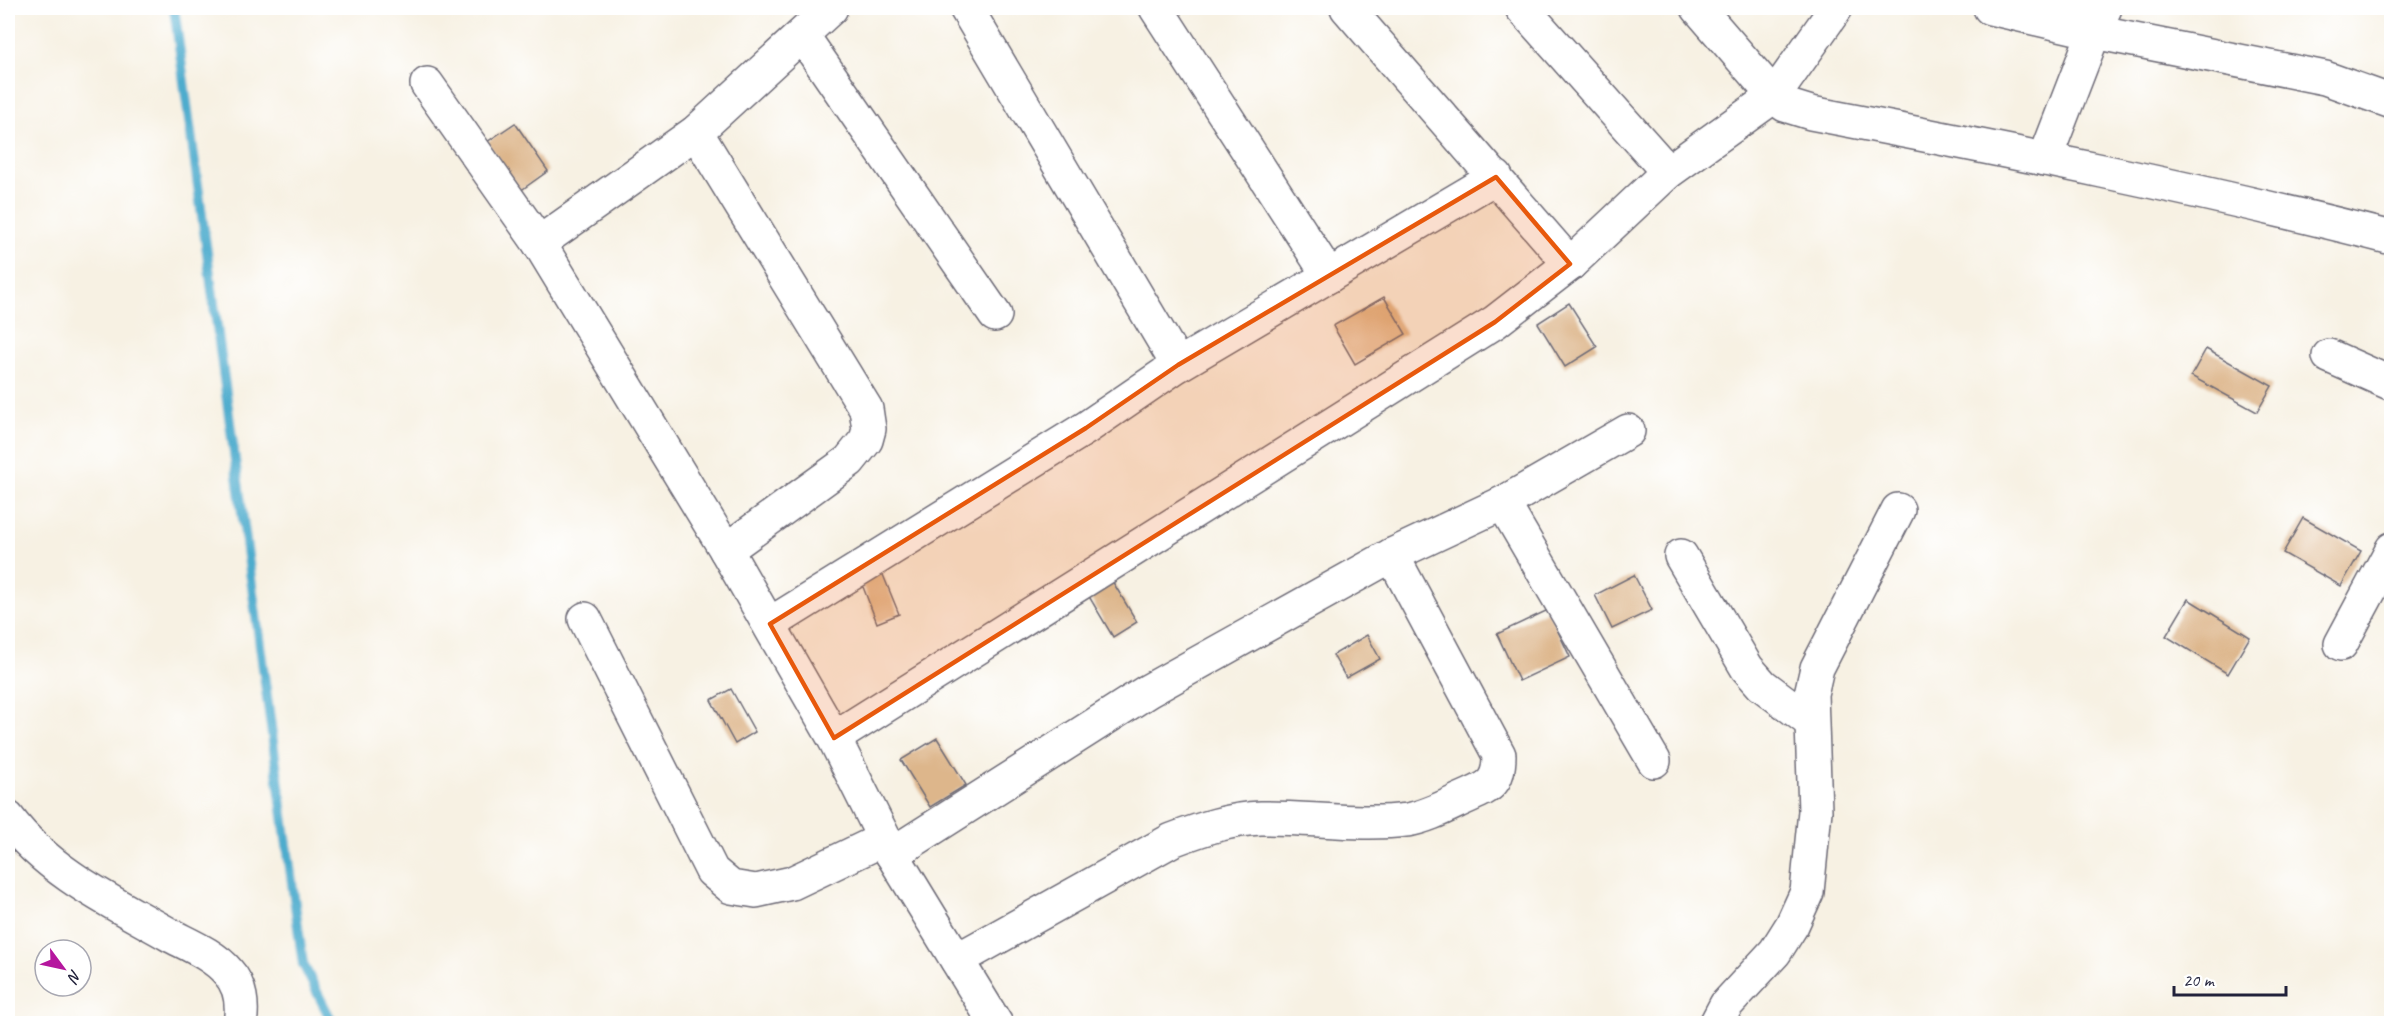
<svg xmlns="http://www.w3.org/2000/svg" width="2399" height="1031" font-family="Caveat,sans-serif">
<rect width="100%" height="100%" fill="#fff"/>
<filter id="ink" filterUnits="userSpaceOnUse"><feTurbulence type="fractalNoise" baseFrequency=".0167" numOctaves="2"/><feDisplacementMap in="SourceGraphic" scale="12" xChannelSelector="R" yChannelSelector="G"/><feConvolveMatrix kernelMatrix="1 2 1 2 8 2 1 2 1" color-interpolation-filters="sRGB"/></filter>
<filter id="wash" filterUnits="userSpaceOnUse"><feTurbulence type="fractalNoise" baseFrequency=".008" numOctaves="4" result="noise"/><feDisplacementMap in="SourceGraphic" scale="24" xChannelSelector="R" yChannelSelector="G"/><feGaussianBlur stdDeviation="1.35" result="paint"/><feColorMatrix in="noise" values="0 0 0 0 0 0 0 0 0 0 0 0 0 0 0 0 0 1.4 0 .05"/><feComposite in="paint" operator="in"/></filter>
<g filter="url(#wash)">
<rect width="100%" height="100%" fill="#f7f1e3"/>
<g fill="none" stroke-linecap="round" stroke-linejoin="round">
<path stroke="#4eaccd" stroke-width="10" d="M174,8L303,964L333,1024"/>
</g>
<g id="blocks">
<g fill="#ddb68b">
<path d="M515,123L548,171L520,191L487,142Z"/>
<path d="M1384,297L1406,334L1355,364L1333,326Z"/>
<path d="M1569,303L1597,347L1565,367L1538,323Z"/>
<path d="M2206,349L2272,386L2257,412L2191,376Z"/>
<path d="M2303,518L2361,551L2341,586L2283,553Z"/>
<path d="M879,565L899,614L877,623L858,574Z"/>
<path d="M1108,574L1137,622L1113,637L1084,588Z"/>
<path d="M1634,575L1652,610L1612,629L1595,595Z"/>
<path d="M2188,599L2250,637L2228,674L2166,636Z"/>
<path d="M1548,610L1570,657L1519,681L1497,634Z"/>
<path d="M1367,635L1380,659L1346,678L1333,655Z"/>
<path d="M731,689L755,732L735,744L711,700Z"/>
<path d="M937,738L966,785L930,807L901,760Z"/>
</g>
</g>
</g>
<g filter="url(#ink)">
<use href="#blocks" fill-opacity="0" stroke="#6d6a76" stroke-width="1.5"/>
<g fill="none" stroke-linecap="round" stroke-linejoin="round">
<g stroke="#6d6a76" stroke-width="36">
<g id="minor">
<path d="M966,8L1178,365"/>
<path d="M1156,8L1329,276"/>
<path d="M1347,8L1570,264"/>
<path d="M1522,8L1668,172"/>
<path d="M1698,8L1774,96L1785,105L1811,113C2005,150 2200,189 2392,238"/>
<path d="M1990,8L2094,32L2325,78L2392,102"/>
<path d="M802,35L995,315"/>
<path d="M427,84L539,243L726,550L834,738L892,854L996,1024"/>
<path d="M696,132L866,409L869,429L866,440L849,461L726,550"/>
<path d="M2045,159L2094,32L2105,8"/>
<path d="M539,243L696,132L831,8"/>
<path d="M2329,356L2392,384"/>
<path d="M1503,503L1654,761"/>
<path d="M1681,556L1747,668L1762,685L1811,722"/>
<path d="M585,619L712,871L731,887L756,891L792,883L884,839"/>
<path d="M770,624L1086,428L1178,365L1496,177"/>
<path d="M2341,644L2392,549"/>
<path d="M834,738L1495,322L1570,264L1668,172L1774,96L1836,8"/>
<path d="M8,818C49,873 112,902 170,935C189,945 214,955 228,972C241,986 243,1006 240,1024"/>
<path d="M892,854L1148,691L1392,555L1503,503L1628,431"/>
<path d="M957,960L1172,840C1201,829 1230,819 1261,818C1309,817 1359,826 1407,820C1426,817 1445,807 1462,799C1488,787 1499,786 1499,755L1392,555"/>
<path d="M1716,1024L1726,1005L1775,952L1792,925L1807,892L1815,811L1811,694L1817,668L1898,510"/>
</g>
</g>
<use href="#minor" stroke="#fff" stroke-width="33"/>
</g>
</g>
<path fill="#e8590c" fill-opacity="0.2" stroke="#e8590c" stroke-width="4.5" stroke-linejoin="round" d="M1496,177L1570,264L1495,322L834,738L770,624L1086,428L1178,365Z"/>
<rect width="2399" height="1031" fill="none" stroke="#fff" stroke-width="30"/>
<g transform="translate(63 968) rotate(123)"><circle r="28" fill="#ffffff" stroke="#a7a7b1" stroke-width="1.5"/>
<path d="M0-4.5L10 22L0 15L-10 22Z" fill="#b5179e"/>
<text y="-9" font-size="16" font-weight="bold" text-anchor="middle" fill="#22223b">N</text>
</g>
<path d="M2174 986v9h112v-9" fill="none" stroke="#22223b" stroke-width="3"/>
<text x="2183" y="986" font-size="18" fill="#22223b" stroke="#ffffff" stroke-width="4.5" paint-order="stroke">20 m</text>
</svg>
